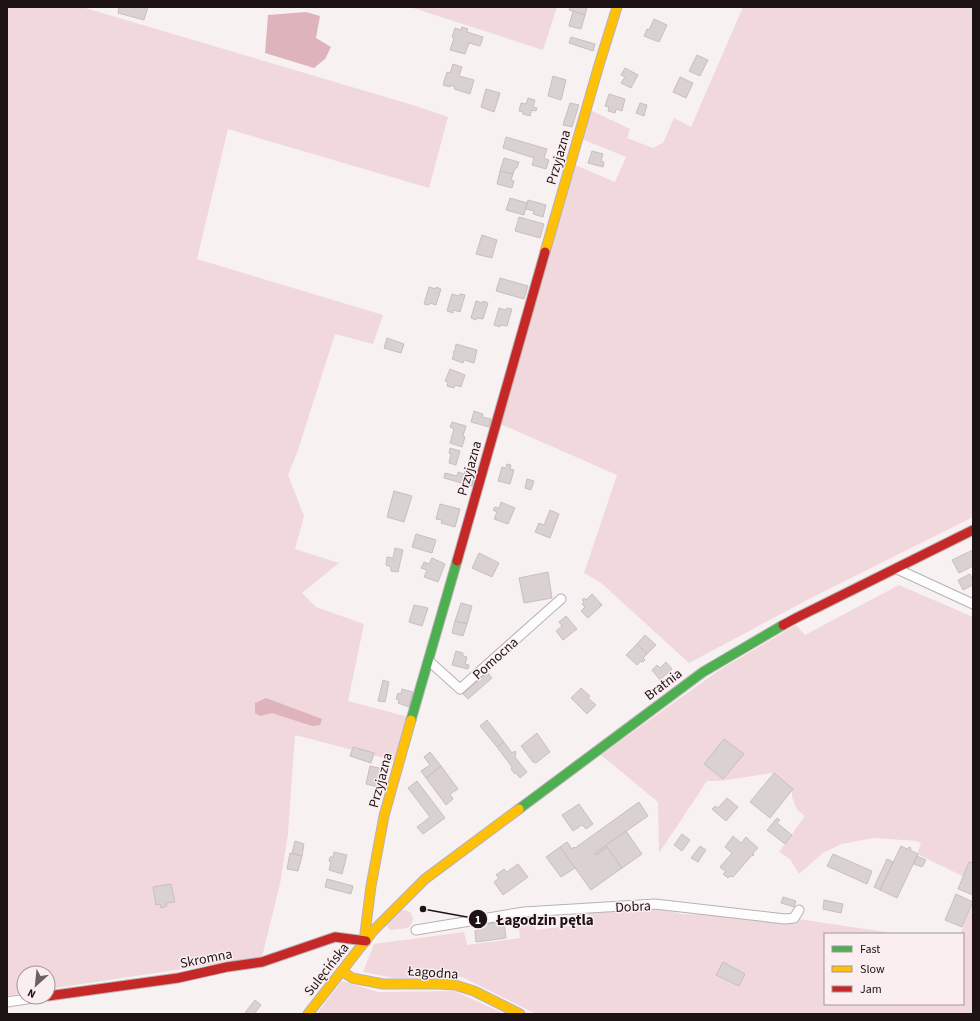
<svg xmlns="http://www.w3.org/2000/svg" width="980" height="1021" font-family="'Source Sans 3',sans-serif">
<rect width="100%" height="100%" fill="#f8f1f2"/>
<g fill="#f0d8dd">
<path d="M7,7H82L416,106L448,117L429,188L228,129L197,259L383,315L373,344L335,334L297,453L288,475L304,516L295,549L339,563L302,593L316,607L364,624L348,701L412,718L399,762L295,735L288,834L280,884L262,957L48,989V973H24V993L7,996Z"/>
<path d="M410,7H557L543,50Z"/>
<path d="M743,7H973V517L807,600L689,663L600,582L584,573L617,475L496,422L571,163L615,182L626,157L577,137L586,108L630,129L627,138L653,148L663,143L674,118L691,127Z"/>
<path d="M899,585L973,617V881L917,854L921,844L917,841L874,838L841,844L823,853L799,874L790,859L779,852L805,816L797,810L792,797V789L772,773L720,781H707L659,853L658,802L601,755L718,671L796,625L805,635Z"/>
<path d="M973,904V1014H536L462,977L394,978L363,972L374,944L464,932L467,945L520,938L518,920L533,919L536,930L589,923L588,912L663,909L681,914L791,918L900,934H825V1004H963V934H960Z"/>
<path d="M406,910L411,913C414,920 413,923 408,928L391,930L388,928L387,925L401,911Z"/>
<path d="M342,981L378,992L454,991L505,1014H317L321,1008H322L325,1003Z"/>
</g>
<g fill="#deb3bc">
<path d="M306,12L320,16L316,38L331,47L325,59L314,68L265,53L268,15Z"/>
<path d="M266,698L322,719L320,725L312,726L272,713L260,716L255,713V703Z"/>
</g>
<g fill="#dad1d3" stroke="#c8bfc0">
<path d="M119,7H148L144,20L118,13Z"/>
<path d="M570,7H587L585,15L569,10Z"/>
<path d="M573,11L585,15L581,29L569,26Z"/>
<path d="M654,19L667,25L659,42L644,36L647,29L649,30Z"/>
<path d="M462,27L468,29L467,32L483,37L480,46L469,43L465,54L450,50L454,38L452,37L455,28L461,30Z"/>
<path d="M571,37L595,44L593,51L569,43Z"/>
<path d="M697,55L708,60L700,76L689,71Z"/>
<path d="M453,64L462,67L459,76L474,80L470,94L454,89L455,87L450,85V87L443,85L447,72L450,73Z"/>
<path d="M625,68L638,75L631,88L621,83L625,77L621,75Z"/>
<path d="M553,76L566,80L561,100L548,96Z"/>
<path d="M680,77L693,83L686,98L673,92Z"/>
<path d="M486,89L500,93L494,112L481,107Z"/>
<path d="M609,94L625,99L622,111L616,109L615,113L608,111L609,107L605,106Z"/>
<path d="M528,98L535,100L533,107L537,108L536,111L532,110L530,116L523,114V112L519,111L521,103L526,104Z"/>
<path d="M570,103L579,105L572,127L563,125Z"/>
<path d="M640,103L647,105L644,116L636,113Z"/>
<path d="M506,137L547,149L544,158L549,160L546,169L532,165L534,158L503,148Z"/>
<path d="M592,151L603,154L601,161L604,162L603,167L588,163Z"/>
<path d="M504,158L519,162L517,168H515L513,174L500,171Z"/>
<path d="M500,171L513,174L511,180L514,181L512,188L497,184Z"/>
<path d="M510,198L527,203L524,215L506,210Z"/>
<path d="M528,200L546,205L543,217L533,214L534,211L526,209Z"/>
<path d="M519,217L544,224L540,238L515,231Z"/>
<path d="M482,235L497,240L492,258L476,254Z"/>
<path d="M500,278L528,286L524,299L496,291Z"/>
<path d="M429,287L436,289V287L441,289L436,305L430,303L429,305L424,304Z"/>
<path d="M452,294L459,296L460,294L465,295L460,312L453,310V313L447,311Z"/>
<path d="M476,301L483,303V301L488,303L483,319L477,318L476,320L471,318Z"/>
<path d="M499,308L506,310L507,308L512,309L507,326L500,325V327L494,325Z"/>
<path d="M387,338L404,344L401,353L384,348Z"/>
<path d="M456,344L477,350L474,363L464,360L463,363L452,359L454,354L453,352L455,350Z"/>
<path d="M450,369L465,375L461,387L455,385L454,388L447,386L448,382L445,381Z"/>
<path d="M474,411L483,414L482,417L491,419L489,427L471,422Z"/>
<path d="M452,422L466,426L463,436L465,437L462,447L450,443L454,429L450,427Z"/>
<path d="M450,448L460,451L456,465L449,463L451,454L449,453Z"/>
<path d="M507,464L511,465L510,469L514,470L510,484L498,481L502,467L506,468Z"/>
<path d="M465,471L475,474L472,486L444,478L445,473L457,476L458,472L464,474Z"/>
<path d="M527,479L534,481L531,490L525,488Z"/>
<path d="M394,491L412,496L404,522L387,517Z"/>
<path d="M501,502L515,508L508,524L494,519L497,512L493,510L495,507L499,508Z"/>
<path d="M440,504L460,509L455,527L441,523L442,520L436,519Z"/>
<path d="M550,510L559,514L550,538L535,532L539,523L544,525Z"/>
<path d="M416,534L436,540L432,553L412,547Z"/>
<path d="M395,548L403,550L398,572L391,571V567L386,565L387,557L393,558Z"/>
<path d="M973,550V566L959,573L952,560Z"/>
<path d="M479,553L499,563L492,577L472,568Z"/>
<path d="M432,558L445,564L438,582L424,577L427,570L421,568L424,562L429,564Z"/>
<path d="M548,572L552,598L524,603L519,578Z"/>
<path d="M970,574L973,580V585L963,590L958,580Z"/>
<path d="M592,594L602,605L588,618L581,611L585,607L582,604L584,602L582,600L584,598L586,600Z"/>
<path d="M461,603L472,606L467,624L455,621Z"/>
<path d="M414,605L428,608L422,626L409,622Z"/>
<path d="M566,616L577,629L563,640L556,631L562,626L559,622Z"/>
<path d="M455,621L467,624L463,636L452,633Z"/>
<path d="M645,635L656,645L647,654L637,644Z"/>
<path d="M637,644L647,654L643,658L645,660L643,662L641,661L637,665L626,655Z"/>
<path d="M456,651L463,653V656L467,657L465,664L469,665L468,669L452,665Z"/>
<path d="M666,662L672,669L660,680L652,670L657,665L660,668Z"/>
<path d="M487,672L492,678L468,699L463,694Z"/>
<path d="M383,680L389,682L385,702L378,701Z"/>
<path d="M581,688L590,696L588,698L596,705L587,714L571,698Z"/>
<path d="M402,689L413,692L409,707L398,703L399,700L396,699L398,693L401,694Z"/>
<path d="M487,720L504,742L497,747L480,726Z"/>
<path d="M537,733L550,752L536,763L533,762L521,746Z"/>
<path d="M724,739L744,754L723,779L704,764Z"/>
<path d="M504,742L512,753L515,751L516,753L515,757L527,772L520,778L516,773L515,774L511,769L512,767L497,747Z"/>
<path d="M353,747L374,753L371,763L350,756Z"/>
<path d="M430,752L441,766L426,778L421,771L430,765L424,757Z"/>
<path d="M370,766L383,769L378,787L366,784Z"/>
<path d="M441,766L458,789L450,794L453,799L446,805L426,778Z"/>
<path d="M774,773L793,789L770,818L750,802Z"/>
<path d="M417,781L445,818L423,834L417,827L430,817L408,788Z"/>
<path d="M727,798L738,807L726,821L712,809L715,806L718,808Z"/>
<path d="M639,802L648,816L595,853L596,855L607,847L622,868L591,890L560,847L567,842L572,849L574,847L575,848Z"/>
<path d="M579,804L593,824L586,829L582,825L573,831L562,815Z"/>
<path d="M777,818L780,820L777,823L792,835L785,844L767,830Z"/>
<path d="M626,831L642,854L622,868L607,847L596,855L595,853Z"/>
<path d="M682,834L690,840L682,851L674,845Z"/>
<path d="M733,836L741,843L746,837L758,848L753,853L754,855L753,856L752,855L733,877L730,876L728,878L723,874L726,872L720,867L732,853L725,847Z"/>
<path d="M295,841L304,844L302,856L292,853Z"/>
<path d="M700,846L706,850L698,862L691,858Z"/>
<path d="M901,846L907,849L909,847L911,848L910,850L918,854L897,898L880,890Z"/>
<path d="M560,847L575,868L561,877L546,857Z"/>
<path d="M334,852L347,855L342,874L329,870L331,862L329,861L330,857H333Z"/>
<path d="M290,853L302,856L298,871L287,869Z"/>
<path d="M833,854L872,871L867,884L827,866Z"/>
<path d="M917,856L926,860L922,867L914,864Z"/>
<path d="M887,859L893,862L880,890L874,887Z"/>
<path d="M969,862L973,863V895L958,889Z"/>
<path d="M518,864L528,877L503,895L494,882L499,878L496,875L504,869L507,872Z"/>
<path d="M327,879L353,886L351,894L325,887Z"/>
<path d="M171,884L175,902L166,903L167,906L161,908L160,904L156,905L153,887Z"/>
<path d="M956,894L973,902L962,927L945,920Z"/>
<path d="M783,897L796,901L794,907L781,903Z"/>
<path d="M824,900L843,904L841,913L823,909Z"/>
<path d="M504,922L506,938L476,942L475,931L479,930V925Z"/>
<path d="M723,962L745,974L739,986L716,975Z"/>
<path d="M255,1000L261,1005L254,1014H244Z"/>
</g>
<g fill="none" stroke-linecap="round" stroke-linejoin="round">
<g stroke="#b9b1b3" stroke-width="11">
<g id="street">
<path d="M897,569L973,604"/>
<path d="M429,661L460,689L561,599"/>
<path d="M416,930L524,912L655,904L785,919L794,918L799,910"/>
<path d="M7,1002L40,997"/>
</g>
</g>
<g stroke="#b9b1b3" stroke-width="11">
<g id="fast">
<path d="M411,720L457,561"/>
<path d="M519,809L703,672L783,625"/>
</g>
</g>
<g stroke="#b9b1b3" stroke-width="11">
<g id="slow">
<path d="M545,252L599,65L617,7"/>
<path d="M366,941L365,933L371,886L384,816L411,720"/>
<path d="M342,971L352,978L383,984H438L455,985L474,991L520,1014"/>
<path d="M308,1014L373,931L425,879L519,809"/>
</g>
</g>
<g stroke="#b9b1b3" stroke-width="11">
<g id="jam">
<path d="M457,561L545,252"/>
<path d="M783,625L796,618L973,530"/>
<path d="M48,996L178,978L227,967L262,962L335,937L366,941"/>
</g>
</g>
<use href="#street" stroke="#fefdfd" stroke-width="9"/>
<use href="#fast" stroke="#4caf50" stroke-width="9"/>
<use href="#slow" stroke="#ffc107" stroke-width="9"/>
<use href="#jam" stroke="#c62828" stroke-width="9"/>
</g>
<g text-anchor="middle" stroke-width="3" stroke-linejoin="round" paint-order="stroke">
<g font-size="14" fill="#1d1315" stroke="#fbeef1">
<text transform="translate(558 157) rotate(-74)" y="5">Przyjazna</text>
<text transform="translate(469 468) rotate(-74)" y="5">Przyjazna</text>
<text transform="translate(495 658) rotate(-42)" y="5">Pomocna</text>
<text transform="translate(663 684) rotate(-37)" y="5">Bratnia</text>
<text transform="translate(380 780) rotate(-75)" y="5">Przyjazna</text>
<text transform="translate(633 906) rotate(-3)" y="5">Dobra</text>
<text transform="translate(206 958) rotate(-11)" y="5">Skromna</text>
<text transform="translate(326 969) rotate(-52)" y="5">Sulęcińska</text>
<text transform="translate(433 972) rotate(4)" y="5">Łagodna</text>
</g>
</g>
<path fill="none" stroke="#1d1315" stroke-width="1.5" d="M423 909L478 919"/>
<g fill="#1d1315" stroke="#fbeef1" stroke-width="1.5">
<circle cx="423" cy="909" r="4"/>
<circle cx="478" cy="919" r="10"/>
</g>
<g font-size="12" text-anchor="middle" font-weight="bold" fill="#fff">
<text x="478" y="924">1</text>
</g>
<g font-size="15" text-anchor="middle" font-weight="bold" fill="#1d1315" stroke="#fbeef1" stroke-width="3" stroke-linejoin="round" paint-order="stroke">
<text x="545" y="925">Łagodzin pętla</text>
</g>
<rect width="980" height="1021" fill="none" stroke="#1d1315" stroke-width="16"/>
<rect x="824" y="933" width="140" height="72" fill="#fbeef1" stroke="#a29699"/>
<rect x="832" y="946" width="20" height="6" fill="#4caf50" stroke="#a29699"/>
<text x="860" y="953" font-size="12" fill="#1d1315">Fast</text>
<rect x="832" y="966" width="20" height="6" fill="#ffc107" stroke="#a29699"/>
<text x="860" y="973" font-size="12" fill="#1d1315">Slow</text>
<rect x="832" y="986" width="20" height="6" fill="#c62828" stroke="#a29699"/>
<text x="860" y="993" font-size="12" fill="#1d1315">Jam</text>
<g transform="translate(36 985) rotate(207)"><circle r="19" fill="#fbeef1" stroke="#a29699"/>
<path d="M0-3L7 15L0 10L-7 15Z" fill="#6a6162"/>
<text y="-6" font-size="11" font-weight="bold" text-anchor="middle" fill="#1d1315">N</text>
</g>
</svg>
